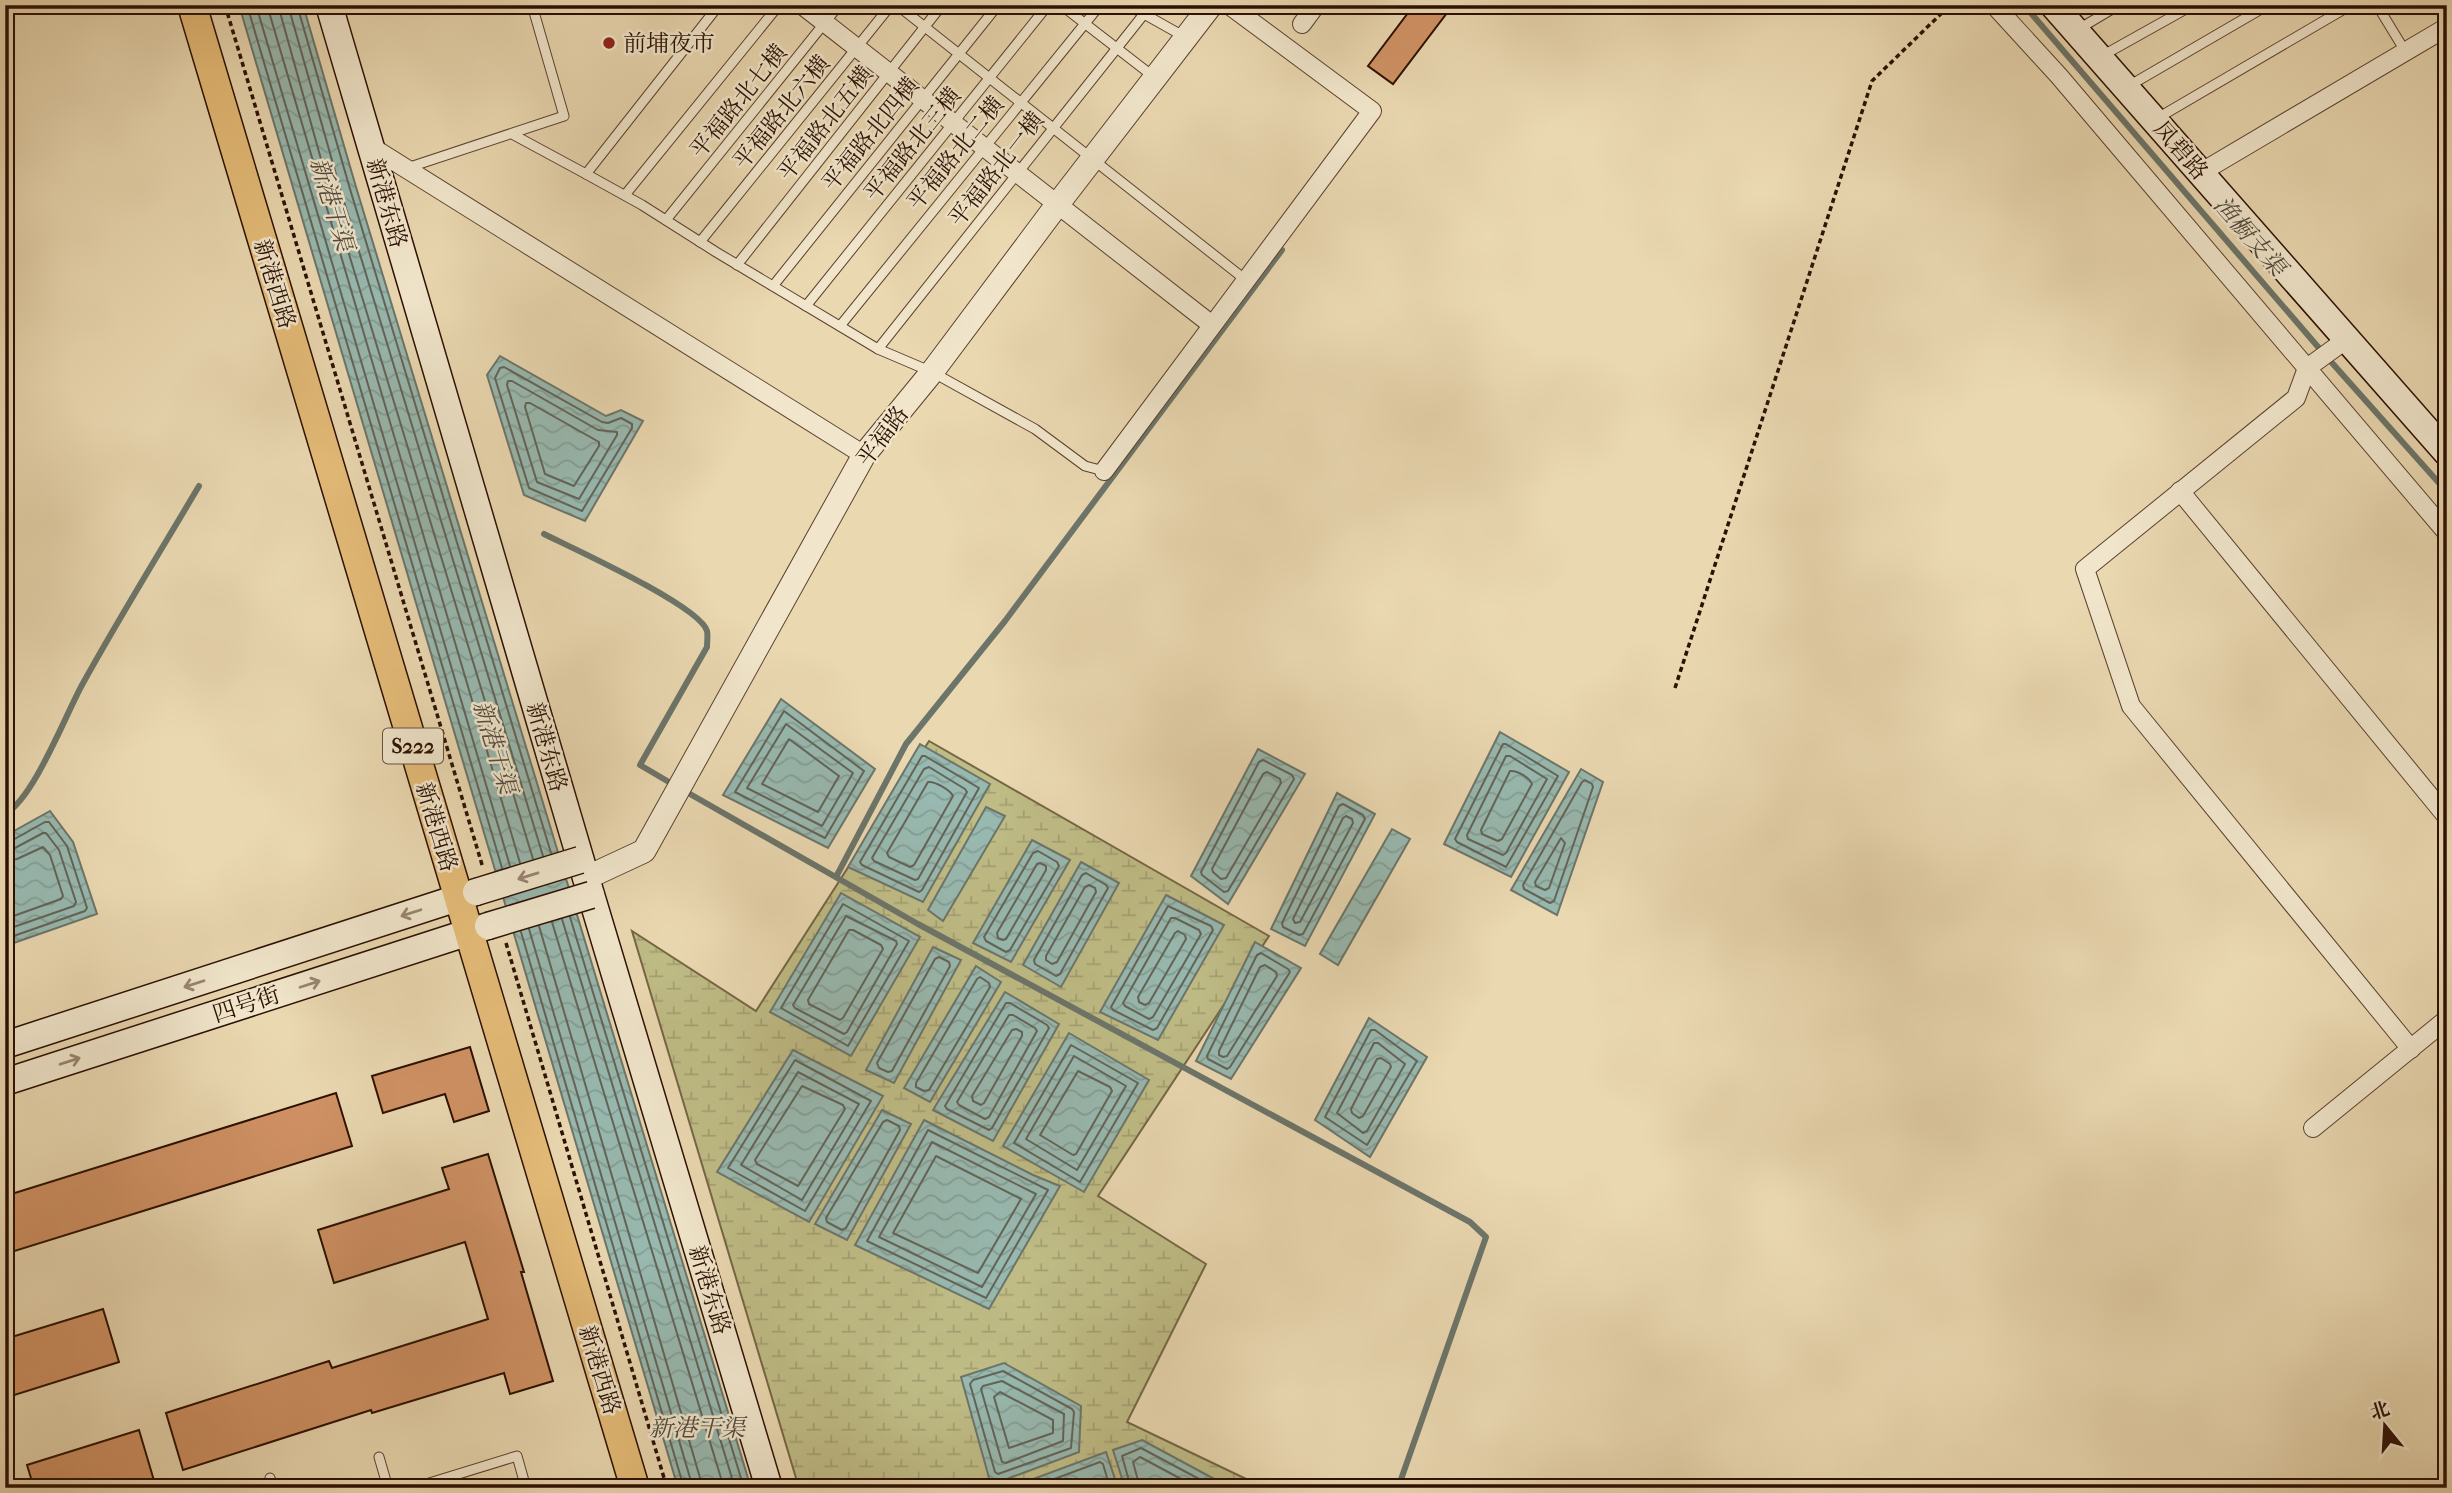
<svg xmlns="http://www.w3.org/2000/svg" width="2452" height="1493" font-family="'IM FELL French Canon','Noto Serif SC',serif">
<defs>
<pattern id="wetland-marsh" width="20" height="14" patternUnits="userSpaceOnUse" patternTransform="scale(1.75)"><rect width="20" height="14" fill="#bfbc86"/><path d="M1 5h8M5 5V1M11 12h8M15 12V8" fill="none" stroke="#a4a072"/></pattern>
<pattern id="water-waves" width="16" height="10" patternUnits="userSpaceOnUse" patternTransform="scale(1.75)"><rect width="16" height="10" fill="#98b9b0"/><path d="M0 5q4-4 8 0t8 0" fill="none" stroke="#839e96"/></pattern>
</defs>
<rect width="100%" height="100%" fill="#ead8b1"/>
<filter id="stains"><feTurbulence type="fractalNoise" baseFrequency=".00286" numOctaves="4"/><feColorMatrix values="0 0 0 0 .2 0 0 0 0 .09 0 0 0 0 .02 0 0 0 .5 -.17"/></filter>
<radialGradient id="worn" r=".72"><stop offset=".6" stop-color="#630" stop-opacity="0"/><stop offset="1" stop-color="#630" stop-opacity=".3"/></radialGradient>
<path fill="url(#wetland-marsh)" stroke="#756644" stroke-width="2" d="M929,741L1269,936L1098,1196L1206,1264L1127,1422L1265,1488H799L632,931L756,1011Z"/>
<g fill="url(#water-waves)" stroke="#6c756a" stroke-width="2">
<path d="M239,5H303L356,187L751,1488H678Z"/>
<path d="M500,356L606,416L621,410L643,421L585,521L524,495L487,375Z"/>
<path d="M781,699L875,769L828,848L723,795Z"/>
<path d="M1500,732L1569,772L1511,877L1444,844Z"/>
<path d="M920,744L990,784L923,902L848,867Z"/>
<path d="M1258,749L1305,774L1228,904L1191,876Z"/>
<path d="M1581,769L1603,782L1557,915L1511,890Z"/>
<path d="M1337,793L1375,814L1305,946L1271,929Z"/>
<path d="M986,807L1005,816L943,921L928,910Z"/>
<path d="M50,811L73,842L97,914L5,946V836Z"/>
<path d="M1392,829L1410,839L1338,965L1320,954Z"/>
<path d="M1032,840L1070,860L1011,962L973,943Z"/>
<path d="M1081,862L1119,883L1061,987L1023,965Z"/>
<path d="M841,893L920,937L851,1056L770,1012Z"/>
<path d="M1166,895L1224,925L1158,1040L1100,1012Z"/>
<path d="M1255,942L1301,968L1231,1079L1196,1061Z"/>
<path d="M933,947L961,960L894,1083L866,1070Z"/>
<path d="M976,966L1001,982L930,1102L904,1088Z"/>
<path d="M1005,992L1059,1024L993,1141L933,1110Z"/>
<path d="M1369,1018L1427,1057L1370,1157L1315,1120Z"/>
<path d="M1069,1033L1149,1080L1084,1192L1003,1146Z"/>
<path d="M793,1050L883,1096L809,1222L717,1172Z"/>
<path d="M882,1110L911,1124L847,1240L815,1224Z"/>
<path d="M924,1120L1033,1175L1060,1186L989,1309L855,1245Z"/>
<path d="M1004,1363L1081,1406L1079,1452L991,1485L961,1377Z"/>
<path d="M1142,1440L1231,1488H1125L1113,1450Z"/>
<path d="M1106,1452L1118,1488H1009Z"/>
</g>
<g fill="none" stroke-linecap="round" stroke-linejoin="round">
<g stroke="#626459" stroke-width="2">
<path d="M247,5L502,868"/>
<path d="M256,5L510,866"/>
<path d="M267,5L520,863"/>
<path d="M278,5L331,195L533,859"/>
<path d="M288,5L341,192L543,856"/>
<path d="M297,5L350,189L551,853"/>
<path d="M504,367L602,422L608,423L621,418L632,424V428L582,511L529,488L495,378L500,368Z"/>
<path d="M508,381H512L598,430L617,432V435L579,499L537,482L507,385Z"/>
<path d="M526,403H530L599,442V446L574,486L545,474L525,407Z"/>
<path d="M784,711L864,771L825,838L735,792Z"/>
<path d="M786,724L853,773L822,826L747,788Z"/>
<path d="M789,739L839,776L818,812L762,784Z"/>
<path d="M1503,744H1506L1558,776L1506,867L1457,842L1455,839Z"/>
<path d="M922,756H925L979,788L922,890L919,892L862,865L860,862Z"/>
<path d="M1506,756H1510L1547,779L1506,853L1503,855L1468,839L1467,835Z"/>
<path d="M1263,760L1292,775L1294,779L1228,891L1224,892L1202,875L1201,872L1259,762Z"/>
<path d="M929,767L965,789L967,792L918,879L915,880L874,861L872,858L924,769Z"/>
<path d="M1510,771C1517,770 1530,778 1532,784L1502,839L1498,841L1482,834L1481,830Z"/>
<path d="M1267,772L1280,779L1281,783L1226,878L1221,879L1213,872L1212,869L1263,774Z"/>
<path d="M1585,780L1592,784L1593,787L1554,901L1550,903L1524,889L1523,885L1582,782Z"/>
<path d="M928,782C935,781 950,790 953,796L914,865L910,867L889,857L887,853Z"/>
<path d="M1343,804L1363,815L1365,819L1303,934L1299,935L1283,927L1282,923L1339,806Z"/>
<path d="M1346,816L1352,819L1353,823L1300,922L1295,923L1293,919L1343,818Z"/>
<path d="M1561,838L1565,843L1549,888L1545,890L1536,886L1535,882Z"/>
<path d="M5,841H11L45,822H49L67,846L87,908L85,911L5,939"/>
<path d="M5,850L15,848L43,833H46L59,850L76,902L74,906L5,930"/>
<path d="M1038,851L1057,862L1059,866L1010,950L1006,952L986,941L984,937L1033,853Z"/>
<path d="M5,861L17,859L43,847L50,855L63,896L61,899L5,919"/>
<path d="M1040,863L1046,866V870L1006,939L1003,940L998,938L997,933L1037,864Z"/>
<path d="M1086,873L1106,885L1108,888L1060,974L1056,976L1035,964L1034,960L1082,875Z"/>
<path d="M1089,885L1095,888L1096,892L1057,962L1052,964L1046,960V956L1085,887Z"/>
<path d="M843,904L909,941L848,1046L781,1008Z"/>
<path d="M1168,906L1211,926L1213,930L1157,1028L1153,1030L1113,1010L1111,1007Z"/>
<path d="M846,916L896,941L897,944L847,1032L844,1034L795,1008L793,1005Z"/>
<path d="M570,917L744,1488"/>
<path d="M1171,918H1175L1199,930L1201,934L1153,1017L1149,1019L1125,1006L1123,1003Z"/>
<path d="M562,919L735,1488"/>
<path d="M552,922L724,1488"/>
<path d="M539,926L703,1488"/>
<path d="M529,929L693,1488"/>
<path d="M849,930H853L881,945L883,949L843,1018L840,1020L809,1004L808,1000Z"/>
<path d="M1178,931L1185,935L1186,939L1149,1003L1145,1005L1139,1002L1138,997L1175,933Z"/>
<path d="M521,932L684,1488"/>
<path d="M1261,953L1288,969L1290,972L1230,1067L1227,1069L1208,1059L1207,1056L1257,955Z"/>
<path d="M939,957L949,962L950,966L892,1071L888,1072L879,1068L877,1063L935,959Z"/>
<path d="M1265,965L1276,972L1277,976L1227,1056L1223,1057L1219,1055V1051L1260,967Z"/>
<path d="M980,977L989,983L990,987L929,1090L924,1091L916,1087V1083L977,979Z"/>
<path d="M1006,1003H1010L1047,1025L1049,1028L992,1128L989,1130L947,1109L945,1106Z"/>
<path d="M1009,1015H1013L1035,1028L1037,1031L989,1117L985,1119L959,1105L957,1102Z"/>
<path d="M1016,1029L1022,1032V1036L984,1103L981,1105L973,1101L972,1096L1012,1030Z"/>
<path d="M1371,1030H1375L1417,1061L1367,1145L1325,1117Z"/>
<path d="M1374,1043H1378L1405,1064L1367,1131L1363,1133L1337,1113Z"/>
<path d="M1071,1045L1138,1083L1080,1182L1014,1143Z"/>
<path d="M1074,1056L1126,1086L1077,1170L1026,1139Z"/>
<path d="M1381,1058L1390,1064L1391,1067L1363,1116L1359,1118L1352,1113L1351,1109L1377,1059Z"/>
<path d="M795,1060L871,1101L805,1211L728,1168Z"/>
<path d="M1078,1071L1110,1087L1112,1091L1076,1154L1073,1155L1040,1135Z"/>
<path d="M798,1072L859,1104L802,1200L741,1165Z"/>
<path d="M802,1086L843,1105L845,1109L798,1186L757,1164L755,1160Z"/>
<path d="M887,1120L899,1126L900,1130L846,1228L842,1230L827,1222L826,1218L883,1122Z"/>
<path d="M928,1130L1048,1190L986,1298L867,1241Z"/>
<path d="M932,1142L1036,1194L982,1287L879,1237Z"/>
<path d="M936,1156L1021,1199L978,1273L893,1233Z"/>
<path d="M1003,1371L1072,1409L1074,1412L1071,1448L998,1474L995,1472L970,1384L973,1380Z"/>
<path d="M1002,1381L1064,1414L1063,1441L1006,1463L1002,1462L981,1389L983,1386Z"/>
<path d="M1000,1392L1053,1420V1433L1009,1448L994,1397Z"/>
<path d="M1030,1488L1100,1462L1103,1464L1110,1488"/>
<path d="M1131,1488L1122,1456L1141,1448L1216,1488"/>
<path d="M1140,1488L1133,1462L1140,1457L1198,1488"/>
</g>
<g stroke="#6c756a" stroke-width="6">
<path d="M2024,5L2325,355L2447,492"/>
<path d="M544,534C572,548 700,606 707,631C708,635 707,642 707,647L640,765L674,785"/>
<path d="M683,790L918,924L1470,1222L1486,1237L1398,1488"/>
<path d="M5,814C34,798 65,716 82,685C119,618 160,552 199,486"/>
<path d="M836,877L906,744L1005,621L1282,250"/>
</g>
</g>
<g fill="#d09265" stroke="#2b0f02" stroke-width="2">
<path d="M1414,5H1453L1393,84L1368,66Z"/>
<path d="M470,1047L489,1111L454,1122L445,1094L383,1113L372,1076Z"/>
<path d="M336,1093L352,1146L5,1254V1196Z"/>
<path d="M488,1154L524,1272H521L553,1381L510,1394L504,1373L372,1413L371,1410L183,1470L166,1413L329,1361L332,1368L488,1319L465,1242L334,1283L318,1230L449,1189L442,1168Z"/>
<path d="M103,1309L119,1362L5,1398V1339Z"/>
<path d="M139,1430L155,1484L142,1488H34L27,1465Z"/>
</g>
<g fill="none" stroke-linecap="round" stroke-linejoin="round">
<g stroke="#5b412e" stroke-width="11">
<g id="service">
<path d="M897,5L1247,281"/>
<path d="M1061,5L1154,77"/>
<path d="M1128,5L1185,37"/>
<path d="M2377,5L2405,51"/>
<path d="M2077,30L2119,5"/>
<path d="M2100,57L2193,5"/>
<path d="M2127,87L2268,5"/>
<path d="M2156,119L2351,5"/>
<path d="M512,134L586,174L719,5"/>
<path d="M407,168L564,116L532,5"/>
<path d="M586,174L642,205L716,252L878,349L932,372L1035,429L1085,466L1104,471"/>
<path d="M625,195L779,5"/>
<path d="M666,220L839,5"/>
<path d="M700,242L891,5"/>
<path d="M737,265L942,5"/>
<path d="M773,286L998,5"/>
<path d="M806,306L1048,5"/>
<path d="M840,326L1100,5"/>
<path d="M878,349L1144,14"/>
<path d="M379,1457L388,1488"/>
<path d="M270,1478L273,1488"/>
<path d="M413,1488L517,1456L526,1488"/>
</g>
</g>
<g stroke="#5b412e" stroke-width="20">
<g id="minor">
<path d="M802,5L1212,325"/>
<path d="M1994,5L2059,76L2447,533"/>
<path d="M1302,24L1316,5"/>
<path d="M370,146L864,455"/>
<path d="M2200,173L2447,27"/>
<path d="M2347,339L2307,368L2296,398L2085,569L2131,706L2411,1049"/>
<path d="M1104,471L1372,111L1229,5"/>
<path d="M2180,491L2447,817"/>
<path d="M2313,1128L2447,1019"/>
</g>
</g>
<g stroke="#5b412e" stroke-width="25">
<path id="tertiary" d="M586,878L644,851L864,455L932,372L1057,205L1211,5"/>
</g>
<g stroke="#2b0f02" stroke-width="29">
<g id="secondary">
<path d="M329,5L586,878L769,1488"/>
<path d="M2053,5L2447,453"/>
<path d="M5,1045L476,892"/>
<path d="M5,1082L488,926"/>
</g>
</g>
<g stroke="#2b0f02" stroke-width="31">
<path id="primary" d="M192,5L635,1488"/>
</g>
<g stroke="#2b0f02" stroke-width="3.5" stroke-dasharray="5 3.5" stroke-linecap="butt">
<path d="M225,5L483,868"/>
<path d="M1675,688L1872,81L1950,5"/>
<path d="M506,943L667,1488"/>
</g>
<use href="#service" stroke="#f1e6cc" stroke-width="9"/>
<use href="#minor" stroke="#f1e6cc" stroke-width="18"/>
<use href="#tertiary" stroke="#f1e6cc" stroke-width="23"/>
<use href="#secondary" stroke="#f1e6cc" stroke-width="26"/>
<use href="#primary" stroke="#e5bc78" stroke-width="28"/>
<g stroke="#2b0f02" stroke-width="29" stroke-linecap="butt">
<g id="secondary-bridge">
<path d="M476,892L580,860"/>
<path d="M488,926L591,895"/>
</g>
</g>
<use href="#secondary-bridge" stroke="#f1e6cc" stroke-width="26"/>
</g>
<defs><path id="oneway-shaft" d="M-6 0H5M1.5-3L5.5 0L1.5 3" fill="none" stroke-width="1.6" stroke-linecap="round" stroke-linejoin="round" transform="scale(1.75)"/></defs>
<g stroke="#988571">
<use href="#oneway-shaft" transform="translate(528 876) rotate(163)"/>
<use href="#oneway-shaft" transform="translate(411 913) rotate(162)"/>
<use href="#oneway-shaft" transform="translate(194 984) rotate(162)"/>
<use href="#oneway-shaft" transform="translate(310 984) rotate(-18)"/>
<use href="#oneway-shaft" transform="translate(70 1061) rotate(-18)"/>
</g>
<circle fill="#8f2418" stroke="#f1e6cc" stroke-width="2.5" cx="609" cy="43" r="7"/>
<g text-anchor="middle" stroke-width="5" stroke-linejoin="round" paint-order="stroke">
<rect fill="#f1e6cc" stroke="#66503f" stroke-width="2" x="383" y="728.5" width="60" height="35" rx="5"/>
<g font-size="21" font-weight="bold" fill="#2b0f02">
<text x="413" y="753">S222</text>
</g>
<g font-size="23" fill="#2b0f02" stroke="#f1e6cc" text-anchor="start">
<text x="623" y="51">前埔夜市</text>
</g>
<g font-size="23" fill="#2b0f02" stroke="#f1e6cc">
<text transform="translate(738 101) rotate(-51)" y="8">平福路北七横</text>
<text transform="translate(781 112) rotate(-51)" y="8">平福路北六横</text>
<text transform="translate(825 123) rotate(-52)" y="8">平福路北五横</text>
<text transform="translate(870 134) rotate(-51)" y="8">平福路北四横</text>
<text transform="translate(912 144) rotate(-51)" y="8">平福路北三横</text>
<text transform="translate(2181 150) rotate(49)" y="8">凤碧路</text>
<text transform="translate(955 153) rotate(-51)" y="8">平福路北二横</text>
<text transform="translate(996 169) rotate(-52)" y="8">平福路北一横</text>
<text transform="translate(387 203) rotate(74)" y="8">新港东路</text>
<text transform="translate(275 284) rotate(73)" y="8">新港西路</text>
<text transform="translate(882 436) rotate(-53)" y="8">平福路</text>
<text transform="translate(547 747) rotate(74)" y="8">新港东路</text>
<text transform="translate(437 827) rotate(73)" y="8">新港西路</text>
<text transform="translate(246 1004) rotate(-18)" y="8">四号街</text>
<text transform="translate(710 1290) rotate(73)" y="8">新港东路</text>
<text transform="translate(600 1370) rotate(73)" y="8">新港西路</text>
</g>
<g font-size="24" font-style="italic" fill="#514a3f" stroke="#f1e6cc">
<text transform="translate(332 204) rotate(73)" y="8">新港干渠</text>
<text transform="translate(2250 236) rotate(49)" y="8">渔橱支渠</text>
<text transform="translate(495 747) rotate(73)" y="8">新港干渠</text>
<text x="697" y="1436">新港干渠</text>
</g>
</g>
<rect width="2452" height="1493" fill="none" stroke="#ead8b1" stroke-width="28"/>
<rect x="7" y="7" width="2438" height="1479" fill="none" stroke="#2b0f02" stroke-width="3.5"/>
<rect x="14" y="14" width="2424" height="1465" fill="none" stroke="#2b0f02" stroke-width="2"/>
<g transform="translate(2385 1426) rotate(342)" stroke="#f1e6cc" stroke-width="5" paint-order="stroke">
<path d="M0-5L12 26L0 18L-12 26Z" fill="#2b0f02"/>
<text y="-10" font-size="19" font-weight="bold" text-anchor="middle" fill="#2b0f02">北</text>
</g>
<rect width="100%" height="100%" filter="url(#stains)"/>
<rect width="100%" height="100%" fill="url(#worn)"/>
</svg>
